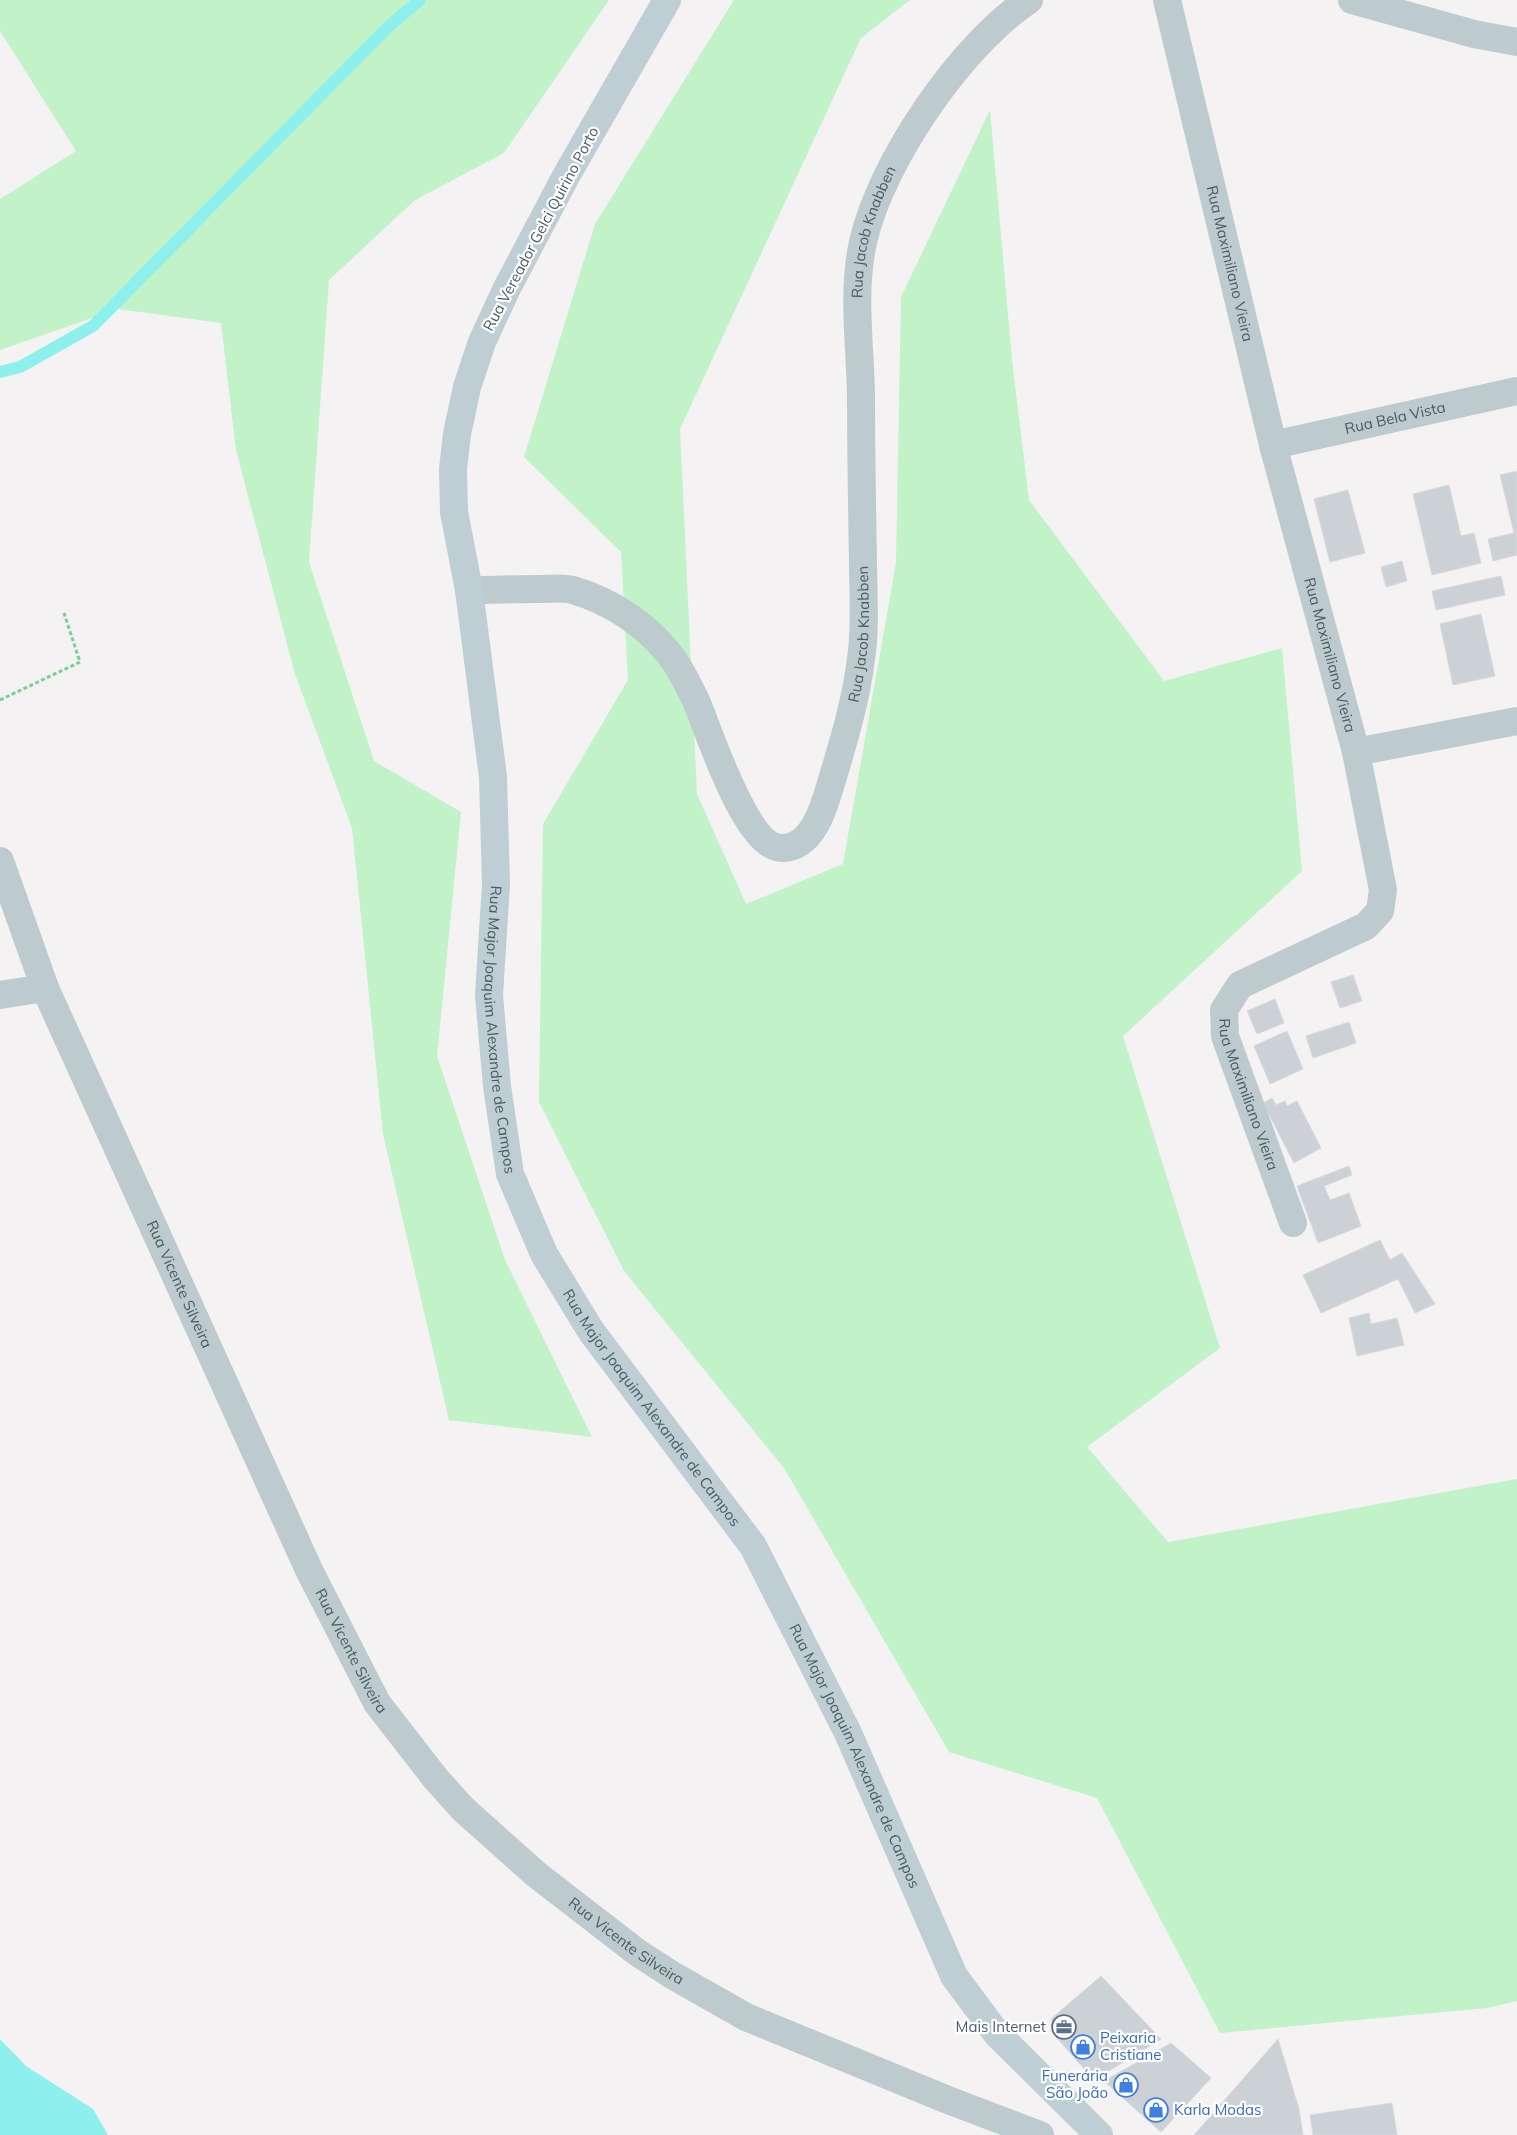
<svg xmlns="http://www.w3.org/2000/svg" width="1517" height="2135" font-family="Mulish,sans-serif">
<rect width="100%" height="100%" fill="#f4f2f3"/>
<g fill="#c1f2c8">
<path d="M0,0H609L504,153L415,200L329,280L309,562L374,761L461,812L437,1056L505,1260L592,1437L449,1420L383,1134L352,828L295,674L236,450L221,323L118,309L0,350V199L76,151L0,31Z"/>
<path d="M734,0H910L861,38L680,429L697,794L746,904L843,864L896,563L901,297L990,110L1012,360L1029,500L1164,681L1282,648L1302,871L1123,1036L1220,1348L1087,1447L1168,1542L1517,1479V2001L1487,2008L1220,2033L1097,1798L949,1752L784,1468L624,1271L539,1102L543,824L628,680L621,552L524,457L595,224Z"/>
</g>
<path fill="#8df0ed" d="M0,2039L26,2066L93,2109L108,2135H0Z"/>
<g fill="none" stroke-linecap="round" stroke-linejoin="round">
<path stroke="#8df0ed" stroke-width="12" d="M0,372L20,367L93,326L389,26L420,0"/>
</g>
<g fill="#ccd1d5" stroke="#d6dade">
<path d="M1517,471V555L1493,561L1488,539L1514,533L1500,475Z"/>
<path d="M1449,485L1461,536L1474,533L1481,563L1432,575L1413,494Z"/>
<path d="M1348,490L1365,553L1330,562L1314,499Z"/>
<path d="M1402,561L1407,581L1386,587L1381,567Z"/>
<path d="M1501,576L1505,595L1436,610L1432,591Z"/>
<path d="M1481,614L1495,676L1453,685L1440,624Z"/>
<path d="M1353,975L1362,1001L1340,1008L1331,982Z"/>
<path d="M1275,999L1284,1023L1257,1034L1247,1011Z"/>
<path d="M1349,1022L1356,1043L1313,1058L1306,1036Z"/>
<path d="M1287,1031L1303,1069L1270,1084L1254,1046Z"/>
<path d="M1272,1098L1276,1105L1285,1101L1287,1106L1297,1101L1321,1148L1294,1163L1263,1103Z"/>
<path d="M1349,1166L1352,1175L1324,1186L1330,1200L1349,1193L1361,1226L1318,1243L1297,1186Z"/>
<path d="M1380,1240L1390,1260L1402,1253L1435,1304L1415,1313L1398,1279L1321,1313L1303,1275Z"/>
<path d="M1369,1313L1371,1324L1397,1318L1404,1345L1357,1356L1349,1318Z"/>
<path d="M1101,1976L1161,2039L1094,2080L1056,2037L1051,2019Z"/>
<path d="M1278,2039L1299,2109L1303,2135H1194Z"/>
<path d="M1171,2043L1211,2078L1161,2132L1104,2081Z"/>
<path d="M1392,2103L1397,2135H1313L1310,2115Z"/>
</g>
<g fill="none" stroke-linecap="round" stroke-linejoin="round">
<path stroke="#77d290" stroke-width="3" stroke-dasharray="4 2.5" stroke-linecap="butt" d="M0,700L80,662L64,613"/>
<g stroke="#bdcbcf" stroke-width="28">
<path id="s1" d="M1167,0L1273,445L1356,752L1383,890L1380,911L1366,926L1240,985L1224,1010L1225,1036L1293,1223"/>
<path d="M1352,0L1474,34L1517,42"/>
<path id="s2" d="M1273,445L1517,391"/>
<path id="s3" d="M469,590C492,590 515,589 538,589C550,589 562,587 573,590C610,601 646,624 670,655C681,669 690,688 697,703C710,734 746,848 782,848C814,848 825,804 832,780C844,740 856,700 861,659C866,627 863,593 863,561C862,506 861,450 861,394C860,343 852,292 863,242C881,162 961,45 1029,0"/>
<path d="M1356,752L1517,721"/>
<path id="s4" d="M0,861L45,988L309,1570L377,1703L436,1779L463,1809L537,1875L638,1953L672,1975L746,2017L948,2100L1040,2135"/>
<path d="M0,995L45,988"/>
</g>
<path stroke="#beced4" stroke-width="28" id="s5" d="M667,0L566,176L507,288L482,342L467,387L457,434L453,469L454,512L469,590L493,777L496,884L489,995L497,1086L510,1174L544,1254L591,1331L753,1546L848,1733L954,1976L997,2034L1099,2135"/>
</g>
<defs>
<g id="office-ring" transform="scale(1.25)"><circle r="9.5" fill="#fff" stroke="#5c6f8a" stroke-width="1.5"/><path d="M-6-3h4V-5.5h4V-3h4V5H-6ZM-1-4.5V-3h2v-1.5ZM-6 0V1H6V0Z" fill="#5c6f8a"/></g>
<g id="shop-ring" transform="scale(1.25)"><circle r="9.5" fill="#fff" stroke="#3f7fe0" stroke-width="1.5"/><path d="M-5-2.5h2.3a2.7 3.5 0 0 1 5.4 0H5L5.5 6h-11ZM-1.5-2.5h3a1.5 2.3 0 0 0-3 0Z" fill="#3f7fe0"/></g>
</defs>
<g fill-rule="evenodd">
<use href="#office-ring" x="1064" y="2027"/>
<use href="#shop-ring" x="1083" y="2047"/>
<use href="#shop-ring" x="1126" y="2085"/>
<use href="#shop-ring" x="1156" y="2110"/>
</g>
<g text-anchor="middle" stroke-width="4.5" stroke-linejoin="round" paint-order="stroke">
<g font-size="15" fill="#495b61" stroke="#fff">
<text transform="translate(541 229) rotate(-62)" y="5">Rua Vereador Gelci Quirino Porto</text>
<text dy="5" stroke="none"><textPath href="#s3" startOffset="1096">Rua Jacob Knabben</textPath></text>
<text dy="5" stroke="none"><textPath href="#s1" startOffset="271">Rua Maximiliano Vieira</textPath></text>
<text dy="5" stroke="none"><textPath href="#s2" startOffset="125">Rua Bela Vista</textPath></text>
<text dy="5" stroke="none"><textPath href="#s3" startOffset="691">Rua Jacob Knabben</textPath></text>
<text dy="5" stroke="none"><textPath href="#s1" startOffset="675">Rua Maximiliano Vieira</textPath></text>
<text dy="5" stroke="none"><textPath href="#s5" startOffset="1084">Rua Major Joaquim Alexandre de Campos</textPath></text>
<text dy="5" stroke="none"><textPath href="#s1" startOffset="1215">Rua Maximiliano Vieira</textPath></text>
<text dy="5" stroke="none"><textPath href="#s4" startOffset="460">Rua Vicente Silveira</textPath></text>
<text dy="5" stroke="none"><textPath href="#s5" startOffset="1504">Rua Major Joaquim Alexandre de Campos</textPath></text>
<text dy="5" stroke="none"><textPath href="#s4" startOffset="865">Rua Vicente Silveira</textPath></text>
<text dy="5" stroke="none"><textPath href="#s5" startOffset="1909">Rua Major Joaquim Alexandre de Campos</textPath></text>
<text dy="5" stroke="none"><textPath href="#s4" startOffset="1270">Rua Vicente Silveira</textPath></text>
</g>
<g font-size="15" fill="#4e5e75" stroke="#fff" text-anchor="end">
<text x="1046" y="2032">Mais Internet</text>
</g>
<g font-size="15" fill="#366cbe" stroke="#fff" text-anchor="start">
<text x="1100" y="2043">Peixaria<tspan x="1100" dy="17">Cristiane</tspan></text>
<text x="1108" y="2081" text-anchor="end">Funerária<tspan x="1108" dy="17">São João</tspan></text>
<text x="1174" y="2115">Karla Modas</text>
</g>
</g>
</svg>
